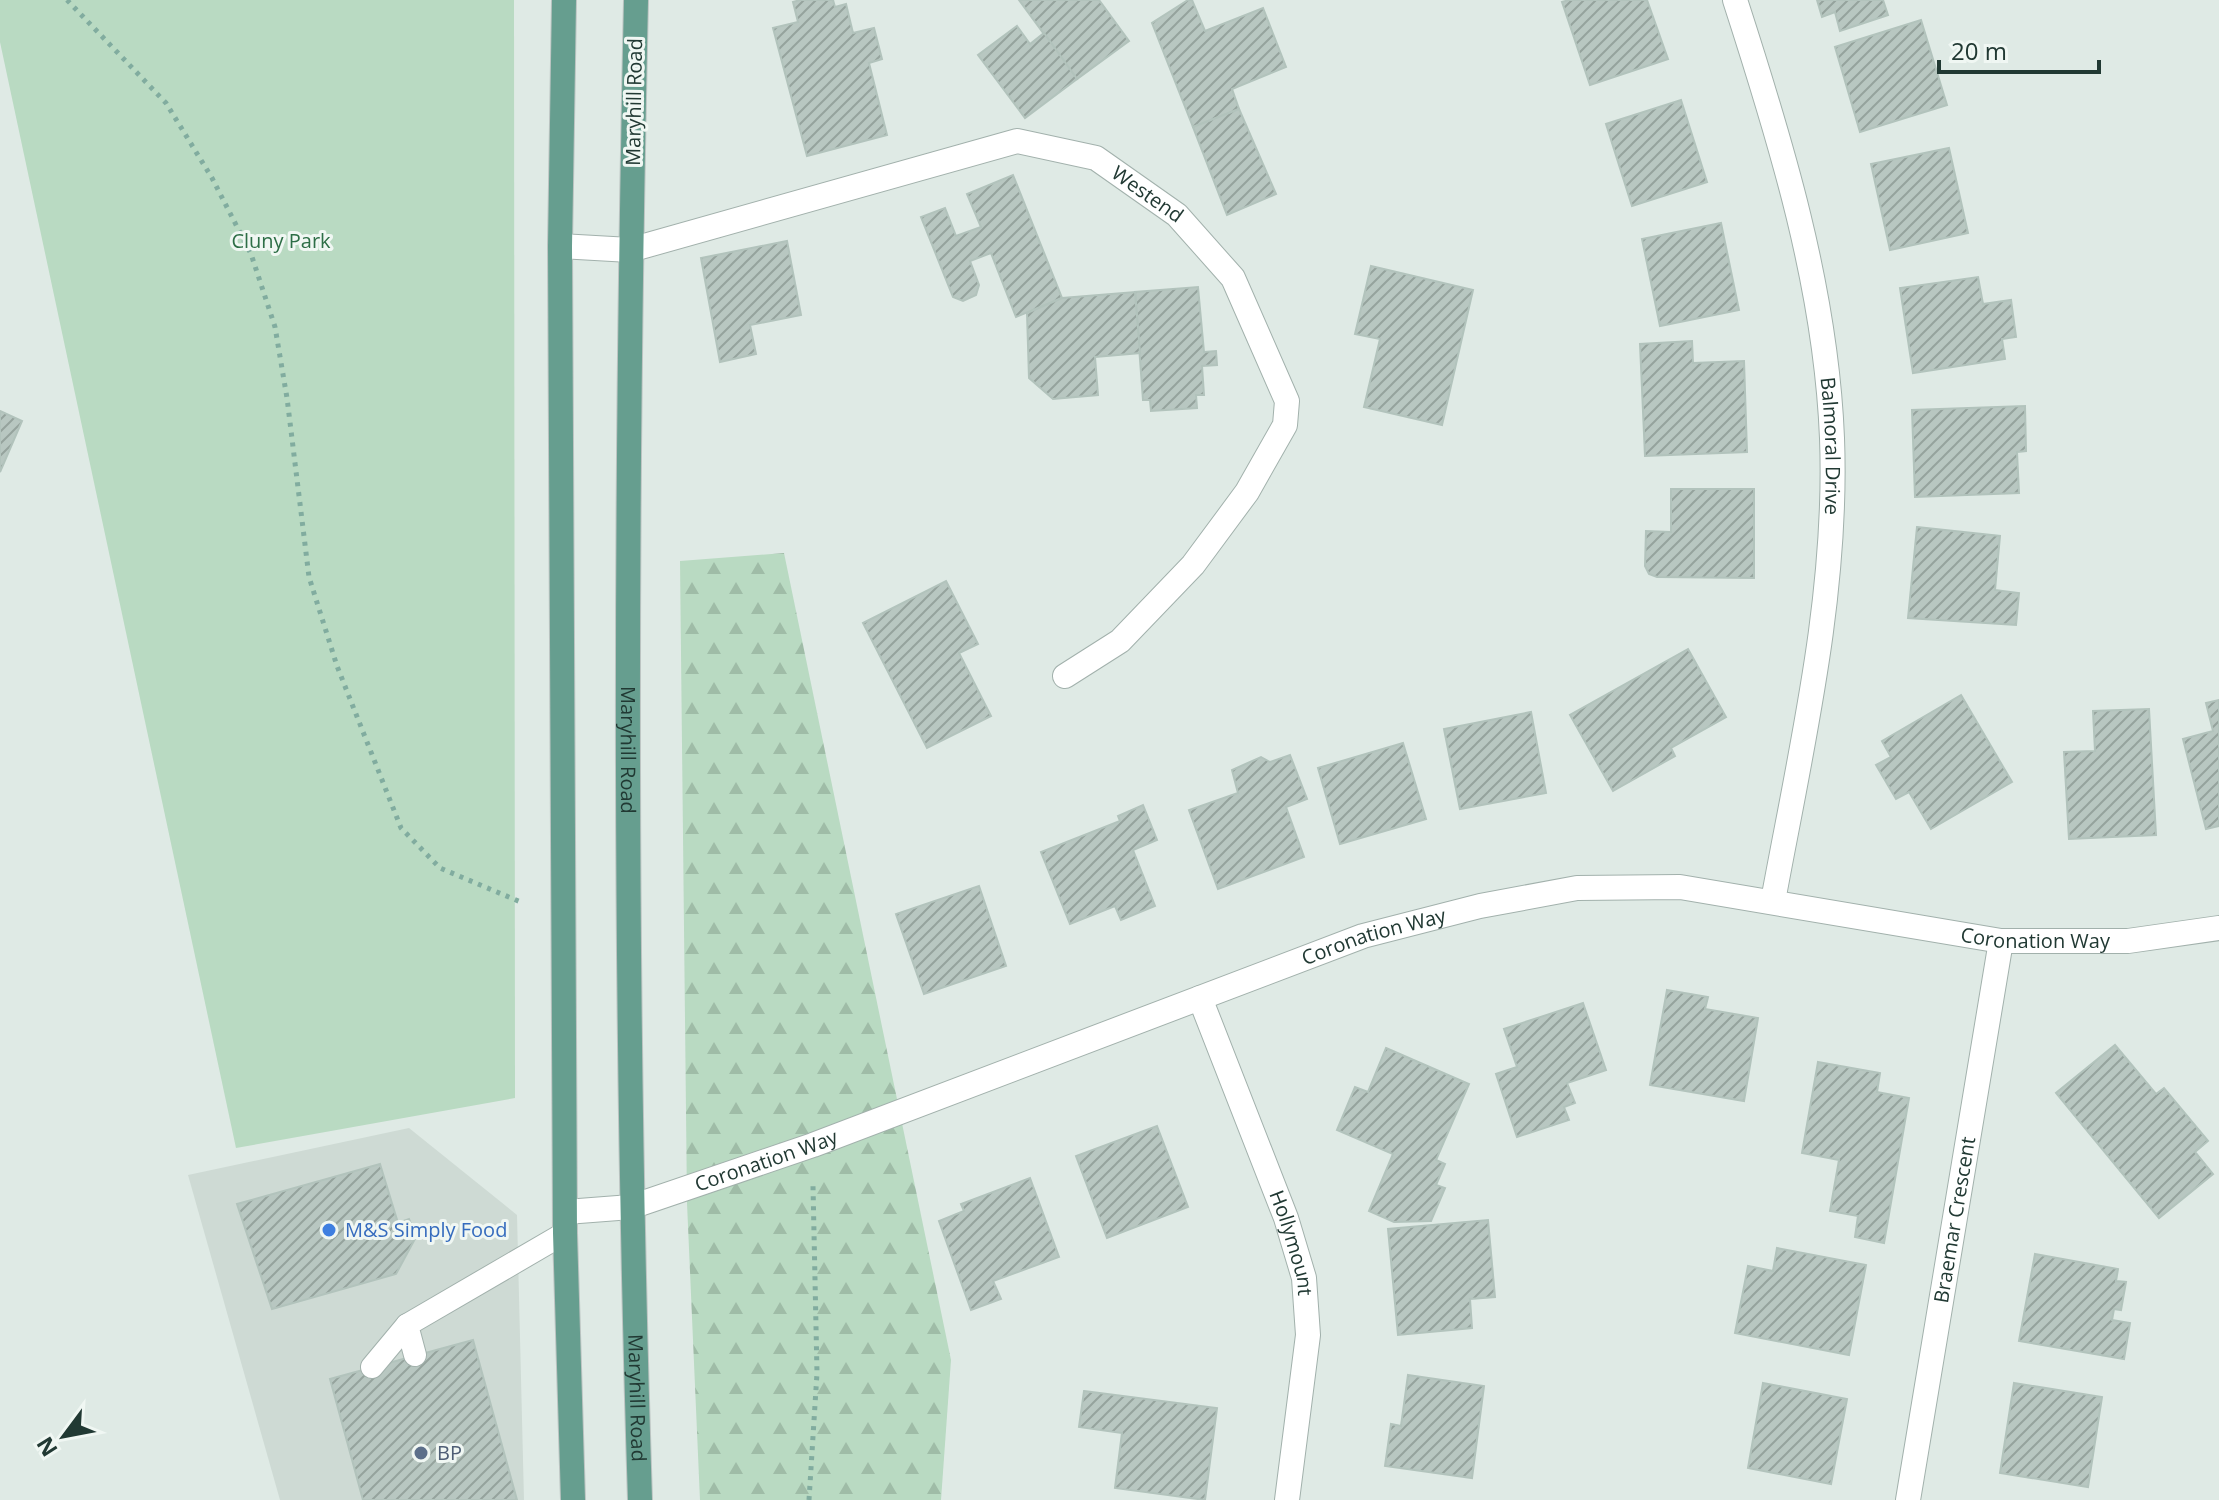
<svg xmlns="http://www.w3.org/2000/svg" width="2219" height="1500" font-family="'Open Sans',sans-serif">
<defs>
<pattern id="forest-firs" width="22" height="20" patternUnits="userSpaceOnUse" patternTransform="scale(2)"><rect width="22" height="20" fill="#b9dac2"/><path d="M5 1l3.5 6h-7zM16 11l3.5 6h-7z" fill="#9fbca7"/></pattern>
<pattern id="building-hatch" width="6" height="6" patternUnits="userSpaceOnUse" patternTransform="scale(2)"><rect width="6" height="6" fill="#b8c7c1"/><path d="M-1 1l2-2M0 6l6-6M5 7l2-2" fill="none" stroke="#95a39d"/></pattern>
</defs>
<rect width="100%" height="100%" fill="#dfeae5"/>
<path fill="#cedad4" d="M409,1128L517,1215L524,1500H280L188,1175Z"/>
<path fill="url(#forest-firs)" d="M784,553L951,1360L941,1500H700L687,1203L680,561Z"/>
<path fill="#b9dac2" d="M0,0H514L515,1098L236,1148L0,42Z"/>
<g fill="url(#building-hatch)" stroke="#b2c3bc" stroke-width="2">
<path d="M800,0H833L835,7L846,4L853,33L874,28L882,59L869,63L887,135L807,156L773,28L798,22L793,2Z"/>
<path d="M1019,0H1099L1129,41L1077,79Z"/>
<path d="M1188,0H1192L1205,31L1263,8L1286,67L1232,89L1239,109L1193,127L1152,23Z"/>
<path d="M1569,0H1647L1668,59L1590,85L1562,2Z"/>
<path d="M1817,0H1883L1888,15L1840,31L1835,12L1822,17Z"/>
<path d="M1921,20L1947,105L1860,132L1835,47Z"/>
<path d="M1017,26L1030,44L1044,33L1077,79L1025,118L978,55Z"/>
<path d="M1681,100L1707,182L1632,206L1606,124Z"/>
<path d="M1239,109L1276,194L1227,215L1193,127Z"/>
<path d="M1949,148L1968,233L1890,250L1871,164Z"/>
<path d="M1013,175L1062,298L1016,317L991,253L970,261L979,285L976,295L963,301L953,297L921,217L945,208L956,236L981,227L967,194Z"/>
<path d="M1721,223L1739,310L1660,326L1642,239Z"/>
<path d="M787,241L801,315L750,325L756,354L720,362L701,258Z"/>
<path d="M1371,266L1473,290L1442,425L1364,407L1380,339L1355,334Z"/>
<path d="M1978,277L1983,304L2011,300L2016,337L2002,339L2005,359L1913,373L1900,288Z"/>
<path d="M1198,287L1204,352L1216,351L1217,365L1202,366L1204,395H1196L1197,408L1151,411L1150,400H1143L1135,292Z"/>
<path d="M1135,292L1140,353L1095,357L1098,395L1053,399L1029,378L1027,313L1062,298Z"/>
<path d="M1692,341L1693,363L1744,361L1747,452L1645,456L1640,344Z"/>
<path d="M2025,406L2026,451L2017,452L2019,493L1915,497L1912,410Z"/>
<path d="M0,411L22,421L0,472Z"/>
<path d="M1671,489H1754V578L1657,577L1649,574L1645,566L1646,531L1671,532Z"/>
<path d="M1917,527L2000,536L1995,590L2019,593L2016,625L1908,618Z"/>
<path d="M946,581L978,644L959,653L991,716L927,748L863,623Z"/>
<path d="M1688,649L1726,717L1671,748L1675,756L1613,791L1570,715Z"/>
<path d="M1961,695L2012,782L1931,829L1909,792L1896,799L1876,765L1891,757L1882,741Z"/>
<path d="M2219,700V826L2206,829L2183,739L2213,731L2206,703Z"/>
<path d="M2149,709L2156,835L2069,839L2064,752L2095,751L2093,711Z"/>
<path d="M1531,712L1546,793L1460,809L1444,729Z"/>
<path d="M1403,743L1426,819L1340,844L1318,768Z"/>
<path d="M1290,755L1307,799L1286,807L1304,857L1218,889L1189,810L1238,793L1232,770L1261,757L1270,762Z"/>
<path d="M1143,805L1157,840L1133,850L1155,906L1121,920L1115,906L1070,924L1041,852L1120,821L1118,816Z"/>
<path d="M979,886L1006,966L924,994L896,914Z"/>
<path d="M1667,990L1708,997L1705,1009L1758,1018L1744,1101L1650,1085Z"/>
<path d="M1583,1003L1606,1070L1567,1083L1575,1103L1564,1107L1569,1120L1517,1137L1496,1074L1517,1067L1504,1029Z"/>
<path d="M2115,1045L2156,1094L2164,1088L2208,1141L2195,1152L2213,1174L2159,1218L2056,1093Z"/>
<path d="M1386,1048L1469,1084L1436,1160L1445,1164L1436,1185L1445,1188L1431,1221L1394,1222L1369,1211L1393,1154L1337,1130L1355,1087L1368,1092Z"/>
<path d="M1818,1062L1880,1073L1877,1092L1909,1098L1884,1243L1855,1237L1858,1216L1830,1211L1839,1160L1802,1153Z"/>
<path d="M1157,1126L1188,1207L1107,1238L1076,1156Z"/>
<path d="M380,1164L398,1223L409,1219L416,1237L396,1274L272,1309L237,1204Z"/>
<path d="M1030,1178L1059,1257L993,1281L1001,1299L971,1310L939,1221L964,1211L961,1204Z"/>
<path d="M1488,1220L1495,1297L1470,1299L1472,1328L1398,1335L1388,1229Z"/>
<path d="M1777,1248L1866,1265L1849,1355L1735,1333L1748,1266L1773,1271Z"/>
<path d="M2035,1254L2118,1269L2116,1281L2126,1282L2121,1310L2114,1309L2112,1320L2130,1323L2124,1359L2019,1341Z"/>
<path d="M473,1340L517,1500H363L330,1379Z"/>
<path d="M1408,1375L1484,1386L1472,1478L1385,1466L1391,1424L1401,1426Z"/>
<path d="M1763,1383L1847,1399L1831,1484L1748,1468Z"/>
<path d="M2014,1383L2102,1397L2088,1487L2000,1473Z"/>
<path d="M1084,1391L1217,1408L1205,1500L1115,1488L1122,1433L1079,1427Z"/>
</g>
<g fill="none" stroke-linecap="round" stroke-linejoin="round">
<g stroke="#a2b1ac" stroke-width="24">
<g id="lane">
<path d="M415,1355L407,1325L565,1233"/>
<path d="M372,1367L407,1325"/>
</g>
</g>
<g stroke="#a2b1ac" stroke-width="26">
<g id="street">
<path id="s1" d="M1735,0C1781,142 1826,288 1832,438C1838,594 1801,749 1773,901"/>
<path id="s2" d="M560,246L630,250L1017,141L1096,158L1177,215L1233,278L1287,401L1285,425L1247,492L1193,565L1120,641L1065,676"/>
<path id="s3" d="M1200,998L1286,1218L1304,1278L1308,1335L1287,1500"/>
<path id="s4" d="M566,1212L631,1207L813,1145L1363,936L1480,906L1577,888L1680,887L2001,941H2128L2219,928"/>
<path id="s5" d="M1908,1500L2001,941"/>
</g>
</g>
<g stroke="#bcc4c2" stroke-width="26">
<g id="primary">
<path d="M564,0L560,246L565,1233L573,1500"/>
<path id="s6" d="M636,0C625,500 624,1001 640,1500"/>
</g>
</g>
<g stroke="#81ac9f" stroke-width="5" stroke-dasharray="4 6" stroke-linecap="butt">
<path d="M67,0L166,103L212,178L251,254L275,327L287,398L309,577L337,666L401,828L440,868L523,903"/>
<path d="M809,1500L817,1373L813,1186"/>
</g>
<use href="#lane" stroke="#fff" stroke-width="22"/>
<use href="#street" stroke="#fff" stroke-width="24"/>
<use href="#primary" stroke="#669e8f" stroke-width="24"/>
</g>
<circle fill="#3f7fe0" stroke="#f0f7f3" stroke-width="3" cx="329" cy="1230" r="8"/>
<circle fill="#5c6f8a" stroke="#f0f7f3" stroke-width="3" cx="421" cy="1453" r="8"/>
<g text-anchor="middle" stroke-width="6" stroke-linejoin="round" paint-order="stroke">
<g font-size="20" fill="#213933" stroke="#f0f7f3">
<text transform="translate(634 102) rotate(-89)" y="7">Maryhill Road</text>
<text dy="7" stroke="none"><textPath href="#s2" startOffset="616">Westend</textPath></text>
<text dy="7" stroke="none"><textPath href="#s1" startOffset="458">Balmoral Drive</textPath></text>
<text dy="7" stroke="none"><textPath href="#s6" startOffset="750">Maryhill Road</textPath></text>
<text dy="7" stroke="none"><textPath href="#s4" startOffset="856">Coronation Way</textPath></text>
<text dy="7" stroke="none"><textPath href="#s4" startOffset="1528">Coronation Way</textPath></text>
<text dy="7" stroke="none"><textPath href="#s4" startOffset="208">Coronation Way</textPath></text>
<text dy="7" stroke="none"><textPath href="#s5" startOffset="284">Braemar Crescent</textPath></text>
<text dy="7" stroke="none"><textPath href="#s3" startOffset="262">Hollymount</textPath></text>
<text dy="7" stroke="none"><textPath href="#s6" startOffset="1398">Maryhill Road</textPath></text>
</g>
<g font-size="20" fill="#2d6e46" stroke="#f0f7f3">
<text x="281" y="248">Cluny Park</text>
</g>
<g font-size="20" fill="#366cbe" stroke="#f0f7f3" text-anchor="start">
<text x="345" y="1237">M&amp;S Simply Food</text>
</g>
<g font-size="20" fill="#4e5e75" stroke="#f0f7f3" text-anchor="start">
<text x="437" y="1460">BP</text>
</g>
</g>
<g transform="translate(64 1436) rotate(238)" stroke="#f0f7f3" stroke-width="6" paint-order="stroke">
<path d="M0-6L14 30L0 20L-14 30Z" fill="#213933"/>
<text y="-12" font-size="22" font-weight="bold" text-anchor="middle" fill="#213933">N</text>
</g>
<path d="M1939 60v12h160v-12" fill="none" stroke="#213933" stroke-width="4"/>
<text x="1951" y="60" font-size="24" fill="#213933" stroke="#f0f7f3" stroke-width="6" paint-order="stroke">20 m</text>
</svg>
